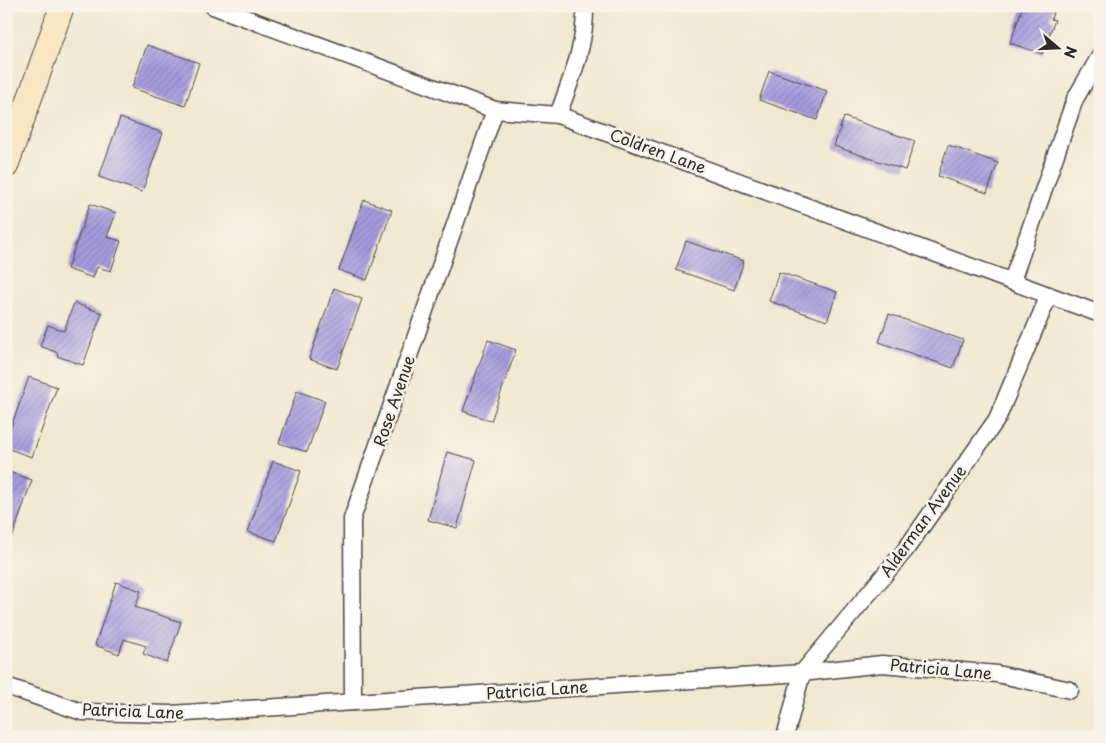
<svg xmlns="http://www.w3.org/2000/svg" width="1106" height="743" font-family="'Playpen Sans',sans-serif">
<defs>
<pattern id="building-hatch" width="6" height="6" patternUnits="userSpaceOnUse" patternTransform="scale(1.25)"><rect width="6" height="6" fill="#a59bdf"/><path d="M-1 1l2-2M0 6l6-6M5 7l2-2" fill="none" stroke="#877fb5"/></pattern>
</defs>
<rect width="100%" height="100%" fill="#f7f3e8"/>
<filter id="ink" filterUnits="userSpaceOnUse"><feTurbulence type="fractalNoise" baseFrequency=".02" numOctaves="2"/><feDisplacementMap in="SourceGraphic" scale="10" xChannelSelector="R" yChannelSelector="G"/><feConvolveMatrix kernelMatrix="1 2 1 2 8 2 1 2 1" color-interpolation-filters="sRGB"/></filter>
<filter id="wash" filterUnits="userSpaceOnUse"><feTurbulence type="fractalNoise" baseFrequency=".0096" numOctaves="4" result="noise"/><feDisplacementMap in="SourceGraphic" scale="20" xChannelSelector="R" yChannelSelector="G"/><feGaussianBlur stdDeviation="1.12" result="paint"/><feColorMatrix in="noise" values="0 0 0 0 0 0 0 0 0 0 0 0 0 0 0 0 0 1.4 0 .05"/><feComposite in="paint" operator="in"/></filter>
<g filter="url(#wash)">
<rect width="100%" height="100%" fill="#f1e8d0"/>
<g id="blocks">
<g fill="url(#building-hatch)">
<path d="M1023,6H1055L1051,19L1055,20L1042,54L1010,43Z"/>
<path d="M147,45L199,63L185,106L132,88Z"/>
<path d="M769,71L827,91L817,120L759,100Z"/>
<path d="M844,117L915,141L905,170L834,146Z"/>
<path d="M120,118L163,133L142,192L99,177Z"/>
<path d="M948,145L998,163L987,193L938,176Z"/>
<path d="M364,200L392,210L367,280L339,270Z"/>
<path d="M90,204L116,213L107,237L121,241L111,271L97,267L93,278L67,269Z"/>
<path d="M686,241L744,261L734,290L676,270Z"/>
<path d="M779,272L837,292L827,321L769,301Z"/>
<path d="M334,288L362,299L337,369L309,359Z"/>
<path d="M74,303L102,313L83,365L57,356L58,353L40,346L48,325L64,331Z"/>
<path d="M889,314L963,340L953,368L879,342Z"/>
<path d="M488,340L516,350L491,421L463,411Z"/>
<path d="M29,377L57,387L32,457L6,448V441Z"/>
<path d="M297,391L325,401L307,452L279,443Z"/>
<path d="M447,452L476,460L457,528L428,520Z"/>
<path d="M273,461L301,471L276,541L248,532Z"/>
<path d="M6,471L32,480L13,535L6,533Z"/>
<path d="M116,582L141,591L135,607L181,622L167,663L143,654L146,646L124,639L119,654L95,645Z"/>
</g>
</g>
</g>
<g filter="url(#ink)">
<use href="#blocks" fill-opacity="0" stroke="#494744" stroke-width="1"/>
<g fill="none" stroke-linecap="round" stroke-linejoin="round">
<g stroke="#494744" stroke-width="19">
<g id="street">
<path d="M213,6L495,110L558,115L1100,314"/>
<path d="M558,115C571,79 586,45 585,6"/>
<path d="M1012,281L1075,99L1100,56"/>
<path d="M6,686L82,712L171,714L802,673L882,664L997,674L1070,690"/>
<path d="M353,702L352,519L495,110"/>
<path d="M785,737L802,673L906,549L997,419L1049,295"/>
</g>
</g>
<g stroke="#494744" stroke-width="26">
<path id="secondary" d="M6,166L62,6"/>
</g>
<use href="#street" stroke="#fff" stroke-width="16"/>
<use href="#secondary" stroke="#fbe6c4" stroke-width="24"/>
</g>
</g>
<g text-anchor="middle" stroke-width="5" stroke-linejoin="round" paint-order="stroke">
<g font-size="16" fill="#2b2b2b" stroke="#f7f3e8">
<text transform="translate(658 151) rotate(20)" y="6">Coldren Lane</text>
<text transform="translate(394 401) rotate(-71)" y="6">Rose Avenue</text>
<text transform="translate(923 521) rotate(-54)" y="6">Alderman Avenue</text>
<text transform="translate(941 669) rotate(5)" y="6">Patricia Lane</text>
<text transform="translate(537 690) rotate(-4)" y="6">Patricia Lane</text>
<text transform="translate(133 711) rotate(2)" y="6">Patricia Lane</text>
</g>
</g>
<rect width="1106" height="743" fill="none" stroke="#f7f3e8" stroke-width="25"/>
<g transform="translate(1058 48) rotate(109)" stroke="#f7f3e8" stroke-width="4" paint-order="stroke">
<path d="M0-4L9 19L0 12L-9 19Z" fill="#2b2b2b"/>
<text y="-8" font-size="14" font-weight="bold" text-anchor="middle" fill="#2b2b2b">N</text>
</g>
</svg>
